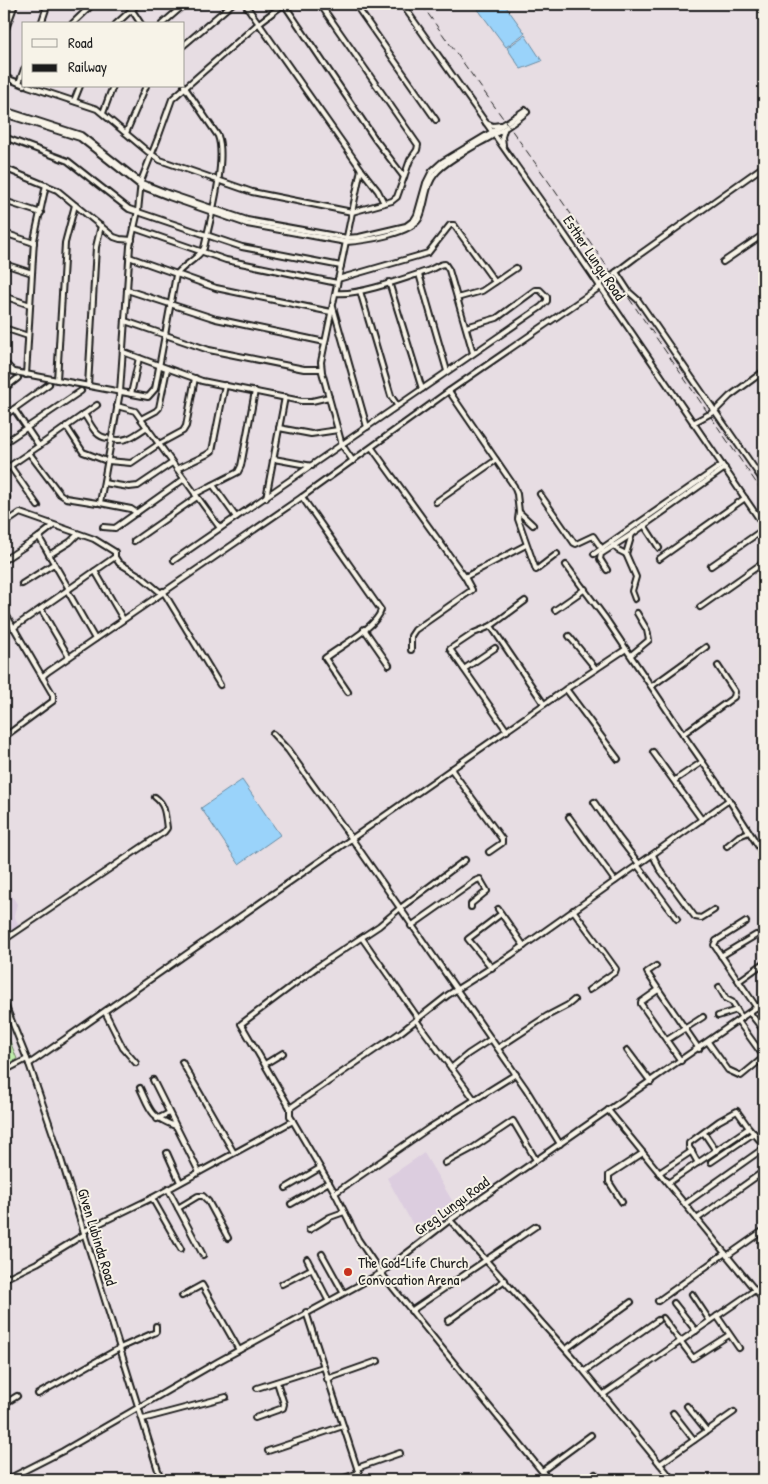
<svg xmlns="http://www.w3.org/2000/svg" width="768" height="1484" font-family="'Patrick Hand',sans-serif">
<rect width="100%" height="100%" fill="#e7dde3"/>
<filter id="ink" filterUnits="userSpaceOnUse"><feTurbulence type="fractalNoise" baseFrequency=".02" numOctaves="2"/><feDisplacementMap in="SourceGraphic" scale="10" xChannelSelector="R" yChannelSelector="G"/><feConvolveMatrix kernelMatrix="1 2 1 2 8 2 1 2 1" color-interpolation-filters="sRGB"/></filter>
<g filter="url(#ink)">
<g fill="#dccddf">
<path d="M9,891L17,904L14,915L19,926L4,937V895Z"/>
<path d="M424,1153L460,1214L447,1220L440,1221L438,1227L422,1241L387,1178Z"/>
</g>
<path fill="#bfedab" stroke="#6e8464" d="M4,1026L17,1059L4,1066Z"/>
<g fill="#9ad3fa" stroke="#688aa1">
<path d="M483,4H504L525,33L506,47L477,8Z"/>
<path d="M525,35L542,61L521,69L507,48Z"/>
<path d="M242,780L280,835L239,864L201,808Z"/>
</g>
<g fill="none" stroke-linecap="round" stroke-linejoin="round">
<g stroke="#1c1c1c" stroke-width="8">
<g id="minor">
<path d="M128,4L141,24"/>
<path d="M245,4L361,169L321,362L322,372L342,445L353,461"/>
<path d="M284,4L375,139L404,177"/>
<path d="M355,4L436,120"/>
<path d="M402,4L556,222L764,526"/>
<path d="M41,24L47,6L50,4"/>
<path d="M72,24L93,4"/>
<path d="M116,24L138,4"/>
<path d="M162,24L185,4"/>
<path d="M4,34L15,4"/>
<path d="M184,45L232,4"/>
<path d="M4,77L24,85"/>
<path d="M19,83L24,69"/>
<path d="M28,86L97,109L147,151L160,160L252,192L352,212L392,201L397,197L410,160L417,150L418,145L320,4"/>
<path d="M74,101L80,86"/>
<path d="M4,110L81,135L133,176L142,183L170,194L247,220L347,238L359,237L406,226L414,220L417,215L426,183L432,171L442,162L492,132L525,110"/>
<path d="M103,113L113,86"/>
<path d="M4,114L80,138L141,186L169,197L247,224L346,242C363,241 413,234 420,217C426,203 425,186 435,174C446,160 477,145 492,136C505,129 516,121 527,112"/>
<path d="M486,123L493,126L501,125"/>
<path d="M126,133L146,86"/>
<path d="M4,137L68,161L129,209L242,247L341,266"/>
<path d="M503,145L502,137L504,130"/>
<path d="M4,168L57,190L114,237L120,239L132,240"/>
<path d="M360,168L378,191L384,203"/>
<path d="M4,201L41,213"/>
<path d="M134,228L226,260L337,283"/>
<path d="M4,233L34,243"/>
<path d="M129,257L216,288L331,312"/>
<path d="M723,262L764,234"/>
<path d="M4,264L32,273"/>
<path d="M616,272L629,292L638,300L764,482"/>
<path d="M419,274L447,371"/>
<path d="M338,279L428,253L450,225H454L495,282"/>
<path d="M389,282L422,389"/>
<path d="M599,285L636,257L764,166"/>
<path d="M127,290L216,319L325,342"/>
<path d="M360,291L391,396L397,405"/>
<path d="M336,293C357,296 406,278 427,271C434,269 438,264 445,264L449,270L473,353"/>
<path d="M4,296L30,305"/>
<path d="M457,298L482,291L516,268"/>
<path d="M333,307L367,427"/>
<path d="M125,321L209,350L304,369H321"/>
<path d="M4,328L28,336"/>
<path d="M123,352L202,381L301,401H312L329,397"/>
<path d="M4,362L13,371"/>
<path d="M4,370L148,397L155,389L176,275C184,264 197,260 204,248C210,221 227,160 218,136L184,86"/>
<path d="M26,375L34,240L46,185"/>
<path d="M57,380L65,243L75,205"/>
<path d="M88,386L96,247L101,226"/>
<path d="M4,389L18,378"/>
<path d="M449,391L514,486L517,494L519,512L533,525"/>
<path d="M131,394L139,358"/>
<path d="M117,406L135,411L220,528"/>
<path d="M84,414C91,424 95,437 107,438"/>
<path d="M4,416L49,384"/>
<path d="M141,419L156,411L159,408L167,369"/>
<path d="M693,423L715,411L730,396L764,371"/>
<path d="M66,426L83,452L104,460"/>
<path d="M279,428L311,434L338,430"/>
<path d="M111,439C126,443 135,435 147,427"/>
<path d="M4,443L81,391"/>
<path d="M39,446L97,405"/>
<path d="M372,448L465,577L472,590L415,630L411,636V650"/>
<path d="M29,453L60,494L66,498L97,503"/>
<path d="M274,459L312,466"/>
<path d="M108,461L131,463L159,444L183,431L186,426L195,378"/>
<path d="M10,466L38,506"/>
<path d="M177,469L206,455L212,451L225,385"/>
<path d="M4,470L39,446L14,409"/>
<path d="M104,483L129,487L138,486L172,463"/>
<path d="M213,485L236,517"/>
<path d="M4,492L7,497"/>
<path d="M195,494L238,472L241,466L255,391"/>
<path d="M540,494L574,543L576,544L593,536L602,549"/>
<path d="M302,497L381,610C377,627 339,647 325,658L348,692"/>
<path d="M266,498L285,397"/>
<path d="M436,502L496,460"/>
<path d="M519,512L518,519L536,570L557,554"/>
<path d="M137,513L131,509L100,503L120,392L130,246L138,211L141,181L158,138L172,99L259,23L284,4"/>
<path d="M4,524L20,513L94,539L115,552V557L119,563L142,577L161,593"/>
<path d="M644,525L659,548"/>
<path d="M103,527L115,528L184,479"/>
<path d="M632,534L626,554L636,577L632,591L635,599"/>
<path d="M39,537L55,565"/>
<path d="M134,541L197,497"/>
<path d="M613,545L618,550L626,554"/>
<path d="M594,554L722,465"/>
<path d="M49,555L70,542L78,534"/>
<path d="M659,559L745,498"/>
<path d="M4,560L39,537L53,526"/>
<path d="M174,560L541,307L547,301V297L540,290H535L497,318L466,327"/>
<path d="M566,565L606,619L683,734L729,800L764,855"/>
<path d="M711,566L764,529"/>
<path d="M607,570L600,559L601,554L632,534L725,468"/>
<path d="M95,571L123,619"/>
<path d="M465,577L526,545"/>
<path d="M22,584L52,565H55L69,589"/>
<path d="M67,590L95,639"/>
<path d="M163,591L220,685"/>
<path d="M700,607L764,562"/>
<path d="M41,609L69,657"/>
<path d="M555,610L585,589"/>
<path d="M4,611L43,678"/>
<path d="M491,626L544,704"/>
<path d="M13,628L115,557"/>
<path d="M364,629L389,665"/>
<path d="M569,636L596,669"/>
<path d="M631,655L649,640L647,630L637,613"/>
<path d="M464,669L495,648"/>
<path d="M652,686L706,647"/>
<path d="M566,689L618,759"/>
<path d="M507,731L450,649L474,633L491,626L525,601"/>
<path d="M273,734L288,750L352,839L526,1089L560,1144"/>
<path d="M683,734L734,697L735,692L718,666"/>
<path d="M4,737L53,701V695L43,678L44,675L49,671L302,497L449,391L600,287"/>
<path d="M653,752L702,820"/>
<path d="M451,769L502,839V843L489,852"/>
<path d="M675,780L702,762"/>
<path d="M594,802L619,838L639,864"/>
<path d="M569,817L615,881"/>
<path d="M727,846L739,836L749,832"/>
<path d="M653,855L659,868L695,917L701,918L714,910"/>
<path d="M465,860L399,909L379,926L317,967L241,1024L290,1108V1116L335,1193L358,1239L381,1273L549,1480"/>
<path d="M638,866L677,919"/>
<path d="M498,909L524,946"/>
<path d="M573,910L616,969L615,972L589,990"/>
<path d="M746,922L716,941L714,945L757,1008"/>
<path d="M411,926L475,881L480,879L487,891L471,904V907"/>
<path d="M362,938L418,1018"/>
<path d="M4,940L164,832L167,828C165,816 166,805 155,797"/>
<path d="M721,956L756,935"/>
<path d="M656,966L647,972L648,974L699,1049"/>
<path d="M492,968L468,939L501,914"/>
<path d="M739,981L764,963"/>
<path d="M719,987L726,999L732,1002L742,1018"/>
<path d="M658,990L641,1002V1004L681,1061"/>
<path d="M4,1002L29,1064L56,1143L161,1480"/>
<path d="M105,1012L123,1048L136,1063"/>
<path d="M750,1013L764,1031"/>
<path d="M718,1016L737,1010"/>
<path d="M416,1020L474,1099"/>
<path d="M738,1021L764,1057"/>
<path d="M667,1040L703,1017"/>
<path d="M708,1042L728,1070L741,1076L764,1057"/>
<path d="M498,1048L547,1016L568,1005L574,1000"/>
<path d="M627,1050L651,1082"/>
<path d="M182,1062L234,1153"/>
<path d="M29,1064L566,689L626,649"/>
<path d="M265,1064L283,1053"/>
<path d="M451,1068L468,1054L491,1039"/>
<path d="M4,1071L27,1059"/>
<path d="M153,1080L199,1172"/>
<path d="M140,1088C151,1112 150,1116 175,1126"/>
<path d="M290,1108L401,1032L448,995L511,955L729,800"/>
<path d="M608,1110L764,1301"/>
<path d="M157,1119L169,1113"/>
<path d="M704,1133L716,1151"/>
<path d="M167,1153L180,1182"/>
<path d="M711,1162L754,1133"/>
<path d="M445,1163L473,1148L513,1121L536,1160"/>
<path d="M698,1163L689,1147V1143L719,1121L737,1111L749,1128"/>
<path d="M659,1173L692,1151"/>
<path d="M668,1183L749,1128L764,1145"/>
<path d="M286,1188L320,1168"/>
<path d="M168,1189L203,1255"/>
<path d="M335,1193L429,1128L516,1074"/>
<path d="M152,1198L181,1249"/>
<path d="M622,1202L609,1182V1175L643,1153"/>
<path d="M291,1204L329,1182"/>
<path d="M685,1204L764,1148"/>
<path d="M178,1208L198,1196H203L208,1201L228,1238"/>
<path d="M697,1219L764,1171"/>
<path d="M450,1220L574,1359L673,1480"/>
<path d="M309,1230L330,1217L344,1212"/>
<path d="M84,1231L152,1198L293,1121"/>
<path d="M322,1254L343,1292"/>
<path d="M727,1256L764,1230"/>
<path d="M307,1259L328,1300"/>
<path d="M4,1279L37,1263L85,1234"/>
<path d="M282,1284L311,1269"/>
<path d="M692,1294L710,1321"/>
<path d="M182,1296L202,1285L239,1350"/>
<path d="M658,1301L725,1253"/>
<path d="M674,1303L696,1331"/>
<path d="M411,1311L536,1226"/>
<path d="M306,1312L361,1480"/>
<path d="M717,1316L739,1348"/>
<path d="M663,1318L693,1358L729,1335"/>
<path d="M448,1321L505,1280"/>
<path d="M566,1349L631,1302"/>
<path d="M585,1371L658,1320"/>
<path d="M327,1379L378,1361"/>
<path d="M257,1388L323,1367"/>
<path d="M38,1394L120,1348L156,1332V1326"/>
<path d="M604,1394L755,1290"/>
<path d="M4,1404L17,1396"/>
<path d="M687,1406L707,1431"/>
<path d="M673,1413L694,1440"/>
<path d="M255,1418L283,1408L284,1404L277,1382"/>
<path d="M143,1419L226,1397"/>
<path d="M268,1451L343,1426"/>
<path d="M660,1464L734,1412"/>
<path d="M357,1468L400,1453"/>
<path d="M542,1471L591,1435"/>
<path d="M6,1480L63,1451L219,1361L381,1273L450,1220L764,1002"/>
<path d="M326,1480L341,1479L359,1473"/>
<path d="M586,1480L595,1474"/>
</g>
</g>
<use href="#minor" stroke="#f7f3e8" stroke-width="4"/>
<path stroke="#1c1c1c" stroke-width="1" stroke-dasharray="8 4" stroke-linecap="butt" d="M421,4L546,178L764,494"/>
</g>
</g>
<circle fill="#c8321e" stroke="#f7f3e8" stroke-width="2" cx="348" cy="1272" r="5"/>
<g text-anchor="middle" stroke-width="4" stroke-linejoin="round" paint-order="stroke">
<g font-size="15" fill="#1c1c1c" stroke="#f7f3e8">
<text transform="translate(594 258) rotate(56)" y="5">Esther Lungu Road</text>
<text transform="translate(452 1206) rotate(-36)" y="5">Greg Lungu Road</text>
<text transform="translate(97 1237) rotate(73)" y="5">Given Lubinda Road</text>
</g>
<g font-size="15" fill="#1c1c1c" stroke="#f7f3e8" text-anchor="start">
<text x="358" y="1268">The God-Life Church<tspan x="358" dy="17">Convocation Arena</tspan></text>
</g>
</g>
<rect width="768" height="1484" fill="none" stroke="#f7f3e8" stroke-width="20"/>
<rect x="10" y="10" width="748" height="1464" fill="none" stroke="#1c1c1c" stroke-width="2" filter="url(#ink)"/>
<rect x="22" y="22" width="162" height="65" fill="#f7f3e8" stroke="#9f9d96"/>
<rect x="32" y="39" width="25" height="8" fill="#f7f3e8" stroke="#9f9d96"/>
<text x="68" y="48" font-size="15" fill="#1c1c1c">Road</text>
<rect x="32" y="64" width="25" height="8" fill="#1c1c1c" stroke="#9f9d96"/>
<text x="68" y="72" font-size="15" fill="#1c1c1c">Railway</text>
</svg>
